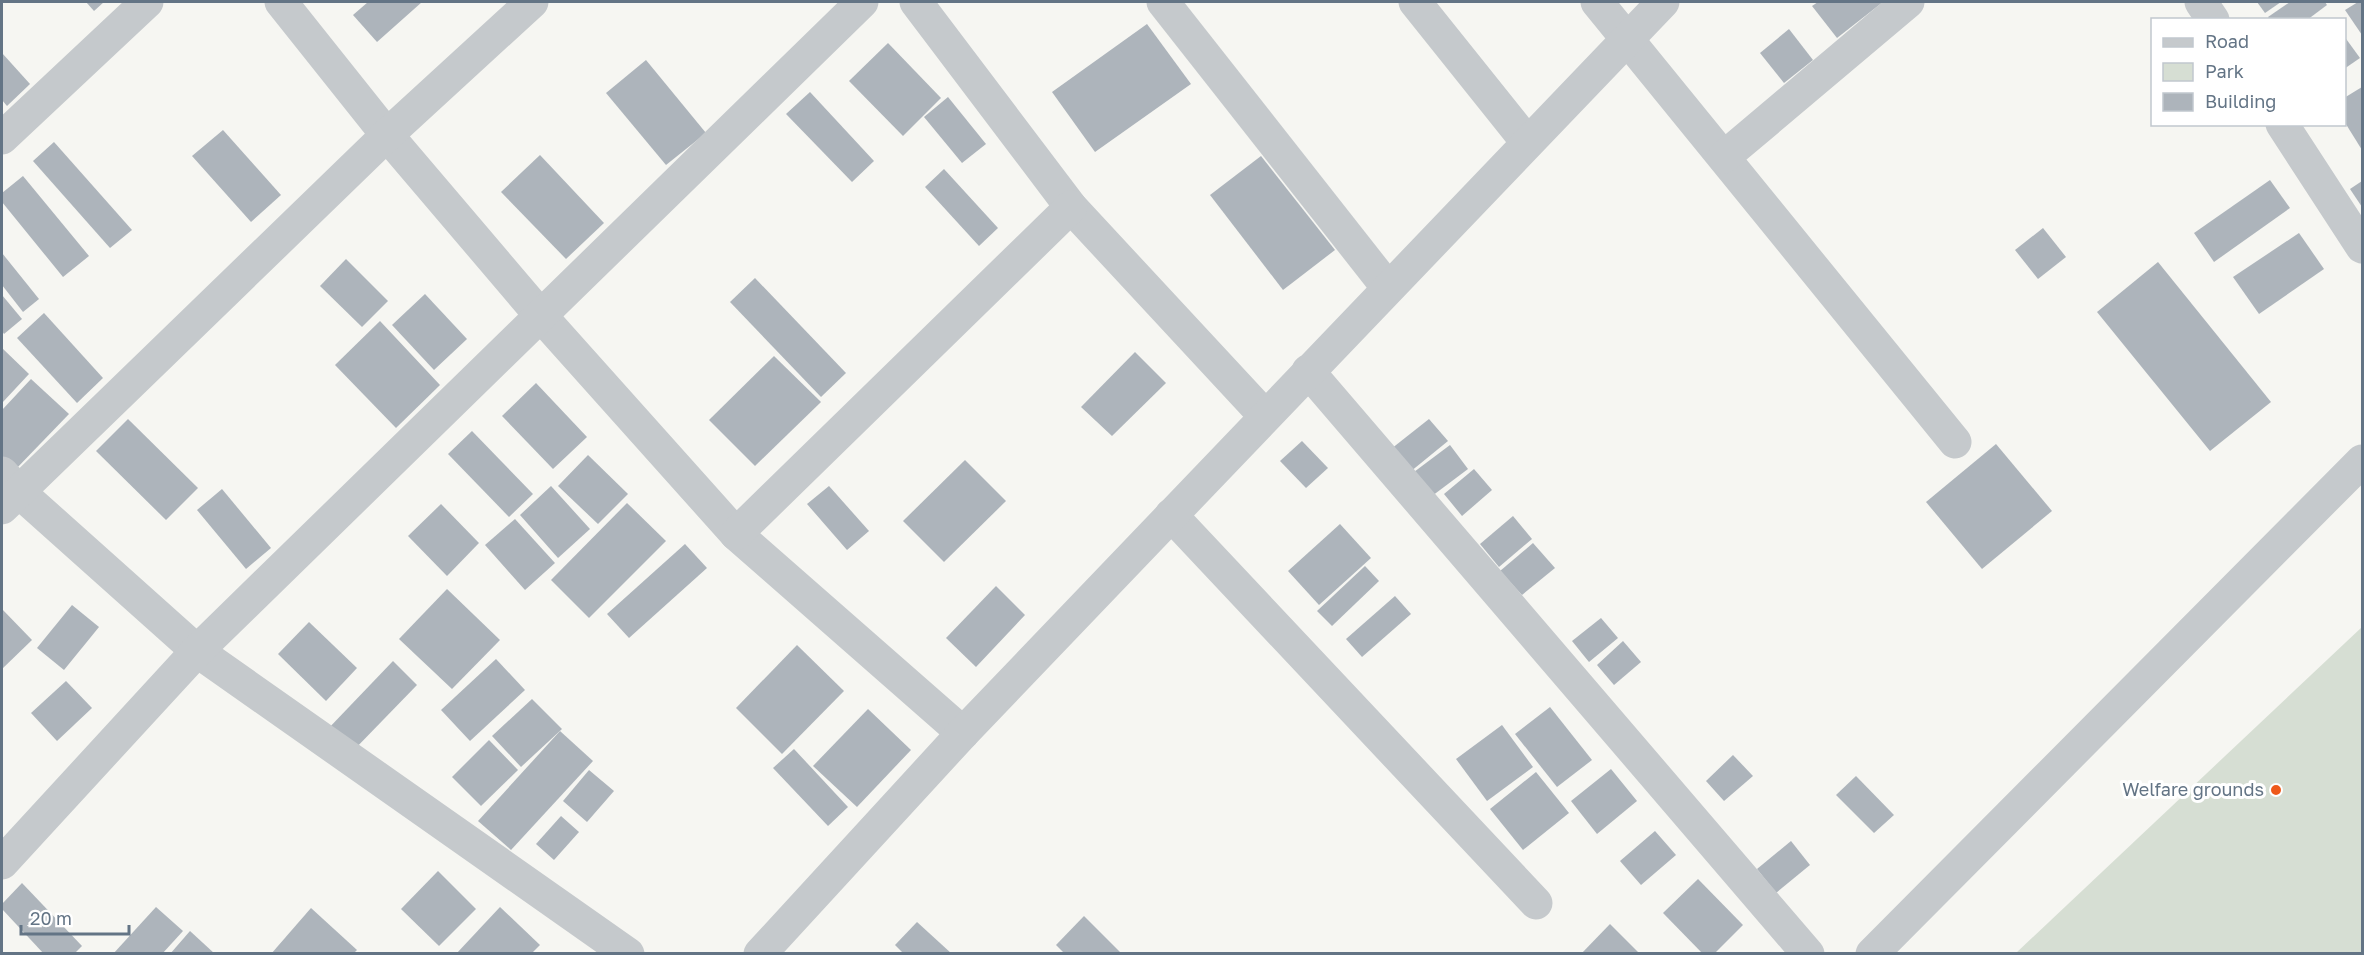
<svg xmlns="http://www.w3.org/2000/svg" width="2364" height="955" font-family="'Golos Text',sans-serif">
<rect width="100%" height="100%" fill="#f6f6f2"/>
<path fill="#d6ded3" d="M2362,627V953H2016Z"/>
<g fill="#adb4bb">
<path d="M86,2H104L94,11Z"/>
<path d="M368,2H422L377,42L353,15Z"/>
<path d="M1818,2H1883L1837,38L1812,6Z"/>
<path d="M2257,2H2281L2265,13Z"/>
<path d="M2290,2H2325L2327,5L2307,20H2270L2268,17Z"/>
<path d="M2358,2H2362V35L2345,10Z"/>
<path d="M1147,24L1191,84L1095,152L1052,92Z"/>
<path d="M1789,29L1813,60L1784,83L1760,53Z"/>
<path d="M2344,36L2360,58L2344,69Z"/>
<path d="M888,43L941,98L903,136L849,81Z"/>
<path d="M2,53L30,84L7,106L2,100Z"/>
<path d="M646,60L706,133L666,165L606,93Z"/>
<path d="M2362,87V150L2344,121V98Z"/>
<path d="M810,92L874,161L852,182L786,114Z"/>
<path d="M948,97L986,144L962,163L924,117Z"/>
<path d="M223,130L281,195L251,222L192,156Z"/>
<path d="M54,142L132,230L110,248L33,161Z"/>
<path d="M540,155L604,223L566,259L501,192Z"/>
<path d="M1261,156L1335,250L1283,290L1210,195Z"/>
<path d="M944,169L998,228L979,246L925,187Z"/>
<path d="M23,176L89,256L63,277L2,202V193Z"/>
<path d="M2270,180L2290,208L2214,262L2194,233Z"/>
<path d="M2362,181V207L2350,189Z"/>
<path d="M2043,228L2066,257L2038,279L2015,250Z"/>
<path d="M2299,233L2324,269L2259,314L2233,277Z"/>
<path d="M2,253L39,299L23,312L2,285Z"/>
<path d="M346,259L388,301L362,327L320,286Z"/>
<path d="M2158,262L2271,402L2210,451L2097,312Z"/>
<path d="M755,278L846,373L821,397L730,302Z"/>
<path d="M425,294L467,339L434,370L392,325Z"/>
<path d="M2,295L22,319L4,334L2,331Z"/>
<path d="M44,313L103,378L77,403L17,338Z"/>
<path d="M380,321L440,385L396,428L335,365Z"/>
<path d="M2,348L29,374L2,403Z"/>
<path d="M1135,352L1166,383L1112,436L1081,407Z"/>
<path d="M774,356L821,402L755,466L709,420Z"/>
<path d="M31,379L69,414L14,471L2,458V410Z"/>
<path d="M536,383L587,437L553,469L502,416Z"/>
<path d="M128,419L198,488L166,520L96,451Z"/>
<path d="M1429,419L1448,441L1410,472L1391,449Z"/>
<path d="M472,431L533,494L509,517L448,454Z"/>
<path d="M1302,441L1328,468L1306,488L1280,461Z"/>
<path d="M1996,444L2052,511L1982,569L1926,502Z"/>
<path d="M1450,445L1468,469L1432,496L1414,472Z"/>
<path d="M588,455L628,494L598,524L558,486Z"/>
<path d="M965,460L1006,501L944,562L903,521Z"/>
<path d="M1474,469L1492,490L1462,516L1444,494Z"/>
<path d="M551,486L590,529L558,558L520,515Z"/>
<path d="M829,486L869,531L847,550L807,504Z"/>
<path d="M222,489L271,548L246,569L197,510Z"/>
<path d="M627,503L666,541L589,618L551,580Z"/>
<path d="M441,504L479,543L447,576L408,536Z"/>
<path d="M1513,516L1532,539L1499,567L1480,544Z"/>
<path d="M515,519L555,563L525,590L485,545Z"/>
<path d="M1340,524L1371,558L1319,605L1288,571Z"/>
<path d="M1533,543L1555,568L1522,595L1500,571Z"/>
<path d="M685,544L707,568L629,638L607,614Z"/>
<path d="M1365,566L1379,581L1332,626L1317,611Z"/>
<path d="M996,586L1025,615L976,667L946,638Z"/>
<path d="M447,589L500,640L452,689L399,639Z"/>
<path d="M1395,596L1411,614L1362,657L1346,639Z"/>
<path d="M72,605L99,627L64,670L37,648Z"/>
<path d="M2,609L32,640L2,669Z"/>
<path d="M1601,618L1618,638L1589,662L1572,641Z"/>
<path d="M309,622L357,668L326,701L278,654Z"/>
<path d="M1623,641L1641,662L1614,685L1597,665Z"/>
<path d="M797,645L844,691L782,754L736,708Z"/>
<path d="M496,659L525,690L470,741L441,710Z"/>
<path d="M393,661L417,685L350,754L326,731Z"/>
<path d="M66,681L92,708L57,741L31,713Z"/>
<path d="M532,699L562,729L521,767L492,736Z"/>
<path d="M1550,707L1592,760L1557,787L1515,734Z"/>
<path d="M868,709L911,750L857,807L813,766Z"/>
<path d="M1502,725L1533,767L1487,801L1456,759Z"/>
<path d="M560,731L593,761L511,850L478,821Z"/>
<path d="M489,740L518,770L481,806L452,777Z"/>
<path d="M794,749L848,807L828,826L773,768Z"/>
<path d="M1733,755L1753,776L1724,801L1706,781Z"/>
<path d="M1611,769L1637,801L1597,834L1571,801Z"/>
<path d="M589,770L614,791L587,822L563,801Z"/>
<path d="M1536,772L1569,813L1523,850L1490,809Z"/>
<path d="M1856,776L1894,815L1874,833L1836,795Z"/>
<path d="M561,816L579,832L554,860L536,844Z"/>
<path d="M1655,831L1676,855L1641,885L1620,861Z"/>
<path d="M1791,841L1810,865L1776,893L1757,869Z"/>
<path d="M438,871L476,909L439,946L401,909Z"/>
<path d="M1698,879L1743,925L1714,954H1703L1663,913Z"/>
<path d="M22,883L82,946L74,954H44L2,909V904Z"/>
<path d="M156,907L183,931L162,954H113Z"/>
<path d="M500,907L540,945L531,954H456Z"/>
<path d="M311,908L357,950L353,954H271Z"/>
<path d="M1084,916L1122,954H1065L1056,945Z"/>
<path d="M917,922L952,954H904L895,945Z"/>
<path d="M1610,924L1640,954H1581Z"/>
<path d="M190,931L215,954H170Z"/>
</g>
<g fill="none" stroke-linecap="round" stroke-linejoin="round">
<g stroke="#c5c9cc" stroke-width="33">
<path d="M281,2L387,135L541,316L736,534L963,733"/>
<path d="M916,2L1071,207L1265,416"/>
<path d="M1163,2L1388,288"/>
<path d="M1415,2L1527,142"/>
<path d="M1597,2L1955,442"/>
<path d="M2201,2L2213,20"/>
<path d="M2282,124L2362,247"/>
<path d="M2,138L147,2"/>
<path d="M1724,157L1908,2"/>
<path d="M1308,371L1808,954"/>
<path d="M2,473L18,491L197,651L628,954"/>
<path d="M2,508L387,135L532,2"/>
<path d="M1171,515L1536,903"/>
<path d="M736,534L1071,207"/>
<path d="M2,863L197,651L862,2"/>
<path d="M760,954L963,733L1663,2"/>
<path d="M1872,954L2362,461"/>
</g>
</g>
<circle fill="#ee591a" stroke="#fff" stroke-width="2" cx="2276" cy="790" r="6"/>
<g text-anchor="middle" stroke-width="6" stroke-linejoin="round" paint-order="stroke">
<g font-size="18" fill="#637485" stroke="#fff" text-anchor="end">
<text x="2264" y="796">Welfare grounds</text>
</g>
</g>
<rect width="2364" height="955" fill="none" stroke="#637485" stroke-width="6"/>
<rect x="2151" y="18" width="195" height="108" fill="#ffffff" stroke="#c1c7ce" stroke-width="1.5"/>
<rect x="2163" y="38" width="30" height="9" fill="#c5c9cc" stroke="#c1c7ce" stroke-width="1.5"/>
<text x="2205" y="48" font-size="18" fill="#637485">Road</text>
<rect x="2163" y="63" width="30" height="18" fill="#d6ded3" stroke="#c1c7ce" stroke-width="1.5"/>
<text x="2205" y="78" font-size="18" fill="#637485">Park</text>
<rect x="2163" y="93" width="30" height="18" fill="#adb4bb" stroke="#c1c7ce" stroke-width="1.5"/>
<text x="2205" y="108" font-size="18" fill="#637485">Building</text>
<path d="M21 925v9h108v-9" fill="none" stroke="#637485" stroke-width="3"/>
<text x="30" y="925" font-size="18" fill="#637485" stroke="#ffffff" stroke-width="4.5" paint-order="stroke">20 m</text>
</svg>
